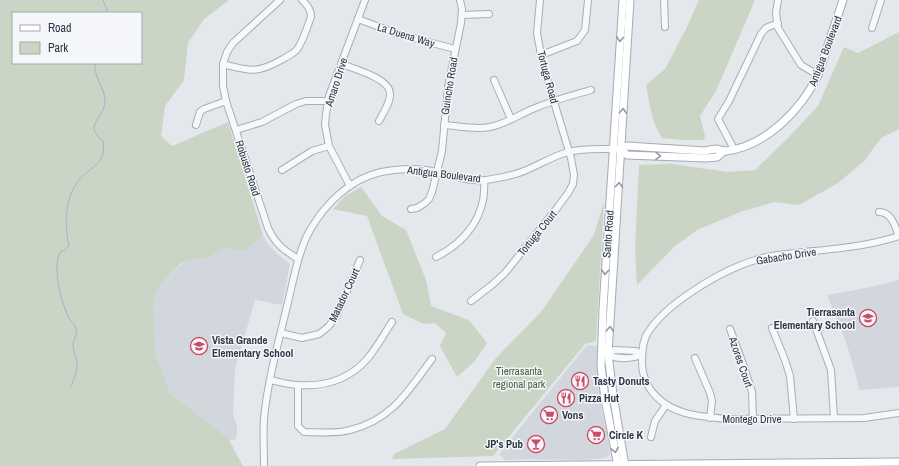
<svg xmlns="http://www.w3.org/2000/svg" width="899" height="466" font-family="'Archivo Narrow',sans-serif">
<rect width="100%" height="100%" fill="#e4e7eb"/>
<g fill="#d2d6dd">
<path d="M263,235L266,241L276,253L290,264L282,305L255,300L235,369L233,413L237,428V437L235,440H227L212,425L170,394L164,375L156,356L153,301L160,285L180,265L191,260L207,258L226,248L244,252Z"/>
<path d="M899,279V387L859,390L856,375L846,342L827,295L856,290L892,282Z"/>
<path d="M587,345L598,346L597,370L602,412L607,432L610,454L606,458L585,460L525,459L505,460L499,454Z"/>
</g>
<g fill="#cad5c5" fill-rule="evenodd">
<path d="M0,0H229L204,19L188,43L184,80L165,106L161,136L172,146L228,122L263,235L244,252L226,248L207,258L191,260L180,264L160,285L153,301L156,356L164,375L170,394L212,425L229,440L243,466H0ZM13,13H141V63H13Z"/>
<path d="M699,0H755L716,91L700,116L705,136L704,140H682L662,138C651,122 650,103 646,85L665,69L686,29Z"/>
<path d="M899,32V129L881,138L864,161L838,183L799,205L774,202L743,211L697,230L675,246L637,285L635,248L639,165L672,164L727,172L755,170L789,137L818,106L844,47L858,53Z"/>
<path d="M361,187L382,216L406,230L426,280L431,306L469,320L487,343L474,362L457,377L440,346L446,333L435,323L424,324L403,314L367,216L333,209L345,196Z"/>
<path d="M604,202L596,341L585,344L493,456L392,459L394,454L445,429L496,358L541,312L594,235Z"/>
</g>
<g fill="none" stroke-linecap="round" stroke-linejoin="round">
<g stroke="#a0b6ca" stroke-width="1">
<path d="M103,0L108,13"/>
<path d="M70,387C75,379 79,368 76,358C75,354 73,350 73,346C73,339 78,335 76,328C75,324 71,322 69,318C61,301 52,270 60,252L65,250L69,245C64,224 65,197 79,180C91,166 107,164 103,141C82,125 105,118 105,101C105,87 93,77 95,63"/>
</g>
<g stroke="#a9aeb6" stroke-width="8">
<g id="minor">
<path d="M280,0L233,43L227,52L223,64V86L226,101L268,228C276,245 284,250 298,259"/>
<path d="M664,0L665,27"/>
<path d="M778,0L776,13L778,28L801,65L818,75"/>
<path d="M462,15L489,14"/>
<path d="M358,19L398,34L455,49"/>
<path d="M872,28L881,0"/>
<path d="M541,55L577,41L585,30L588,0"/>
<path d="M223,64C250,71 257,74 283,59C288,56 294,54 298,48C304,39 307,27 311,17C311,9 307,5 302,0"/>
<path d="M342,64C354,69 389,78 390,93C391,102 383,113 379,121"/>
<path d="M494,80L511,119"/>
<path d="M196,125L200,112L204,109L226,101"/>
<path d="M444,125C458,126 476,130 490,127C506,124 520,114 535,108C554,100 573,95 591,90"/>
<path d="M236,130L262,122L296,104L306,101H328"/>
<path d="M734,149L718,119L729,101L761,34L766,28L778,23"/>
<path d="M282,170L312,151L329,146"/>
<path d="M350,186L329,146L325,125L326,114L329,96L365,0"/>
<path d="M411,209L417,208L425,203L429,199L432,192L442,151L448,87L461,23L462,9L460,0"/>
<path d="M879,212C892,212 895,227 899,236"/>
<path d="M899,236C868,246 836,249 803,252C792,254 779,254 767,257C740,263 717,275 693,291C676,302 658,316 647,334C642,343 642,354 642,363C642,373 645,381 650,389C668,415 700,417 729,419L864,418L899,413"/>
<path d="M436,257C466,242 487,215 484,180"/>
<path d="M471,301L492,285L505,273L557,208L568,193L573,184L574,175L571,158L545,72L541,55L537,33L540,0"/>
<path d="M813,321L831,370L834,418"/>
<path d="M772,328L785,360L790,376L794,419"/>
<path d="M730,329L743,364L752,392L753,419"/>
<path d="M281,333L302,338L319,334L328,327L336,317L360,260"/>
<path d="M605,354C609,354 610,356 614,357C623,359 634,358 642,355"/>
<path d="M608,354L614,350L636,351L642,355"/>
<path d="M695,358L710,393L712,401L710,418"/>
<path d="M271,380C280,382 289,385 298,385C325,387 350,379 368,358C377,347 384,334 392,322"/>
<path d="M298,385V426L304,432C318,432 337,434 350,430C392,420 408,391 432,359"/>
<path d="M651,437L655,421L666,405"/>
<path d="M264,466C264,450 263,434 264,418C268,379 279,340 288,302C294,278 298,252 310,230C326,203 350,179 381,172C396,169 411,168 426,170C446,173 465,182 486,180C499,178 512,176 524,171C539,165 553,156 568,152C583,148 598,149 613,149"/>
</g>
</g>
<g stroke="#a3acb7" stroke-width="9">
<g id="major">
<path d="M619,149L627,146L705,151C709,150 713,149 717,149C720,150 723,151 726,151C766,146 801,110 818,75L843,0"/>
<path d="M621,149L627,155L706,158L717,157L724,151"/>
<path d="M480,466L899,462"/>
<path d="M618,466L605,399L601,366L603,309L623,0"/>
<path d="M625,466L613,395L608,354L630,0"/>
</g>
</g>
<use href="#minor" stroke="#f7f8fa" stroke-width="6"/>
<use href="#major" stroke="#fff" stroke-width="7"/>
</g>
<defs><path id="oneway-chevron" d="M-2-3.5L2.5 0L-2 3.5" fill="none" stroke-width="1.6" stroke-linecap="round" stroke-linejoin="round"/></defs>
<g stroke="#959aa2">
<use href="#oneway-chevron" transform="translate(620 39) rotate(94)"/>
<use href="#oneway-chevron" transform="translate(623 111) rotate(-87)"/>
<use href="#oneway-chevron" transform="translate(658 156) rotate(2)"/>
<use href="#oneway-chevron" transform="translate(619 185) rotate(-86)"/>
<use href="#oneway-chevron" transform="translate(605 272) rotate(94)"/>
<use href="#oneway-chevron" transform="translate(610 329) rotate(-87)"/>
<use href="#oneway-chevron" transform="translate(615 450) rotate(78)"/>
</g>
<defs>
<g id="school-ring" transform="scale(0.9)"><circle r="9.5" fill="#f4f6f9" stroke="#cd4c65" stroke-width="1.5"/><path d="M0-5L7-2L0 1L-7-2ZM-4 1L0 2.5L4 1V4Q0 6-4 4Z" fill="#cd4c65"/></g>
<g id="restaurant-ring" transform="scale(0.9)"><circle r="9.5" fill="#f4f6f9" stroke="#cd4c65" stroke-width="1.5"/><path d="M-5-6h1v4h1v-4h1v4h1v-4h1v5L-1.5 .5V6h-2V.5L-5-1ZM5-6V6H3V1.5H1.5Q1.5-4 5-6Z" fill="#cd4c65"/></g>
<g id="supermarket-ring" transform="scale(0.9)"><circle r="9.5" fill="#f4f6f9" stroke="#cd4c65" stroke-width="1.5"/><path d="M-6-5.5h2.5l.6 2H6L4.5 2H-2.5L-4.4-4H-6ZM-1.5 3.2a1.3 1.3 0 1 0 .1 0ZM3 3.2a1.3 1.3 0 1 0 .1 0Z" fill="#cd4c65"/></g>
<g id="bar-ring" transform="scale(0.9)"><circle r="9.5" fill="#f4f6f9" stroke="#cd4c65" stroke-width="1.5"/><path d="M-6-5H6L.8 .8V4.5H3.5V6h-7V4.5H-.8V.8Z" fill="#cd4c65"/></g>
</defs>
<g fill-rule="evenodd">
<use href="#school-ring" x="868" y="318"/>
<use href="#school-ring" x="199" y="346"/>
<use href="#restaurant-ring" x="580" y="381"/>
<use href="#restaurant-ring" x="566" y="398"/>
<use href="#supermarket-ring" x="549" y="415"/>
<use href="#supermarket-ring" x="596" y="435"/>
<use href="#bar-ring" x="536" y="444"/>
</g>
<g text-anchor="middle" stroke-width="3" stroke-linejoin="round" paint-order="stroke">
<g font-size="11" fill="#2b3544" stroke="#f4f6f9">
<text transform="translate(406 35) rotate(17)" y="4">La Duena Way</text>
<text transform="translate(825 51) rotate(-69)" y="4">Antigua Boulevard</text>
<text transform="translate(548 77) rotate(75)" y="4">Tortuga Road</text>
<text transform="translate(336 82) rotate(-72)" y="4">Amaro Drive</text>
<text transform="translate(449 86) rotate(-81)" y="4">Guincho Road</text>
<text transform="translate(248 168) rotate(72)" y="4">Robusto Road</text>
<text transform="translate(444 174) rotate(7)" y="4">Antigua Boulevard</text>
<text transform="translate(537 233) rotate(-51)" y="4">Tortuga Court</text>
<text transform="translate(608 234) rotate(-86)" y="4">Santo Road</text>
<text transform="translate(786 256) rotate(-9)" y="4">Gabacho Drive</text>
<text transform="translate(344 295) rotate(-65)" y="4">Matador Court</text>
<text transform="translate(741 362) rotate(71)" y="4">Azores Court</text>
<text x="752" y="423">Montego Drive</text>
</g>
<g font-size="11" font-weight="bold" fill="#2b3544" stroke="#f4f6f9" text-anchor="start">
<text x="855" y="316" text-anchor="end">Tierrasanta<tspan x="855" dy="13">Elementary School</tspan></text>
<text x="212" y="344">Vista Grande<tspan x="212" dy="13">Elementary School</tspan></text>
<text x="593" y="385">Tasty Donuts</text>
<text x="579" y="402">Pizza Hut</text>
<text x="562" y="419">Vons</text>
<text x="609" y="439">Circle K</text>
<text x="523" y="448" text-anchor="end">JP's Pub</text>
</g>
<g font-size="11" fill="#425f39" stroke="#f4f6f9">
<text x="519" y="375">Tierrasanta<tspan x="519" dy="13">regional park</tspan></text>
</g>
</g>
<rect x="12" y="12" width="130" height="52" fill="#f4f6f9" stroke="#a4a9b1"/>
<rect x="20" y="25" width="20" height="6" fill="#ffffff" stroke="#a4a9b1"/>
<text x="48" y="32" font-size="12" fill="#2b3544">Road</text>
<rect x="20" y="42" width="20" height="12" fill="#cad5c5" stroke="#a4a9b1"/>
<text x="48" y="52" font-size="12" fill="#2b3544">Park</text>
</svg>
